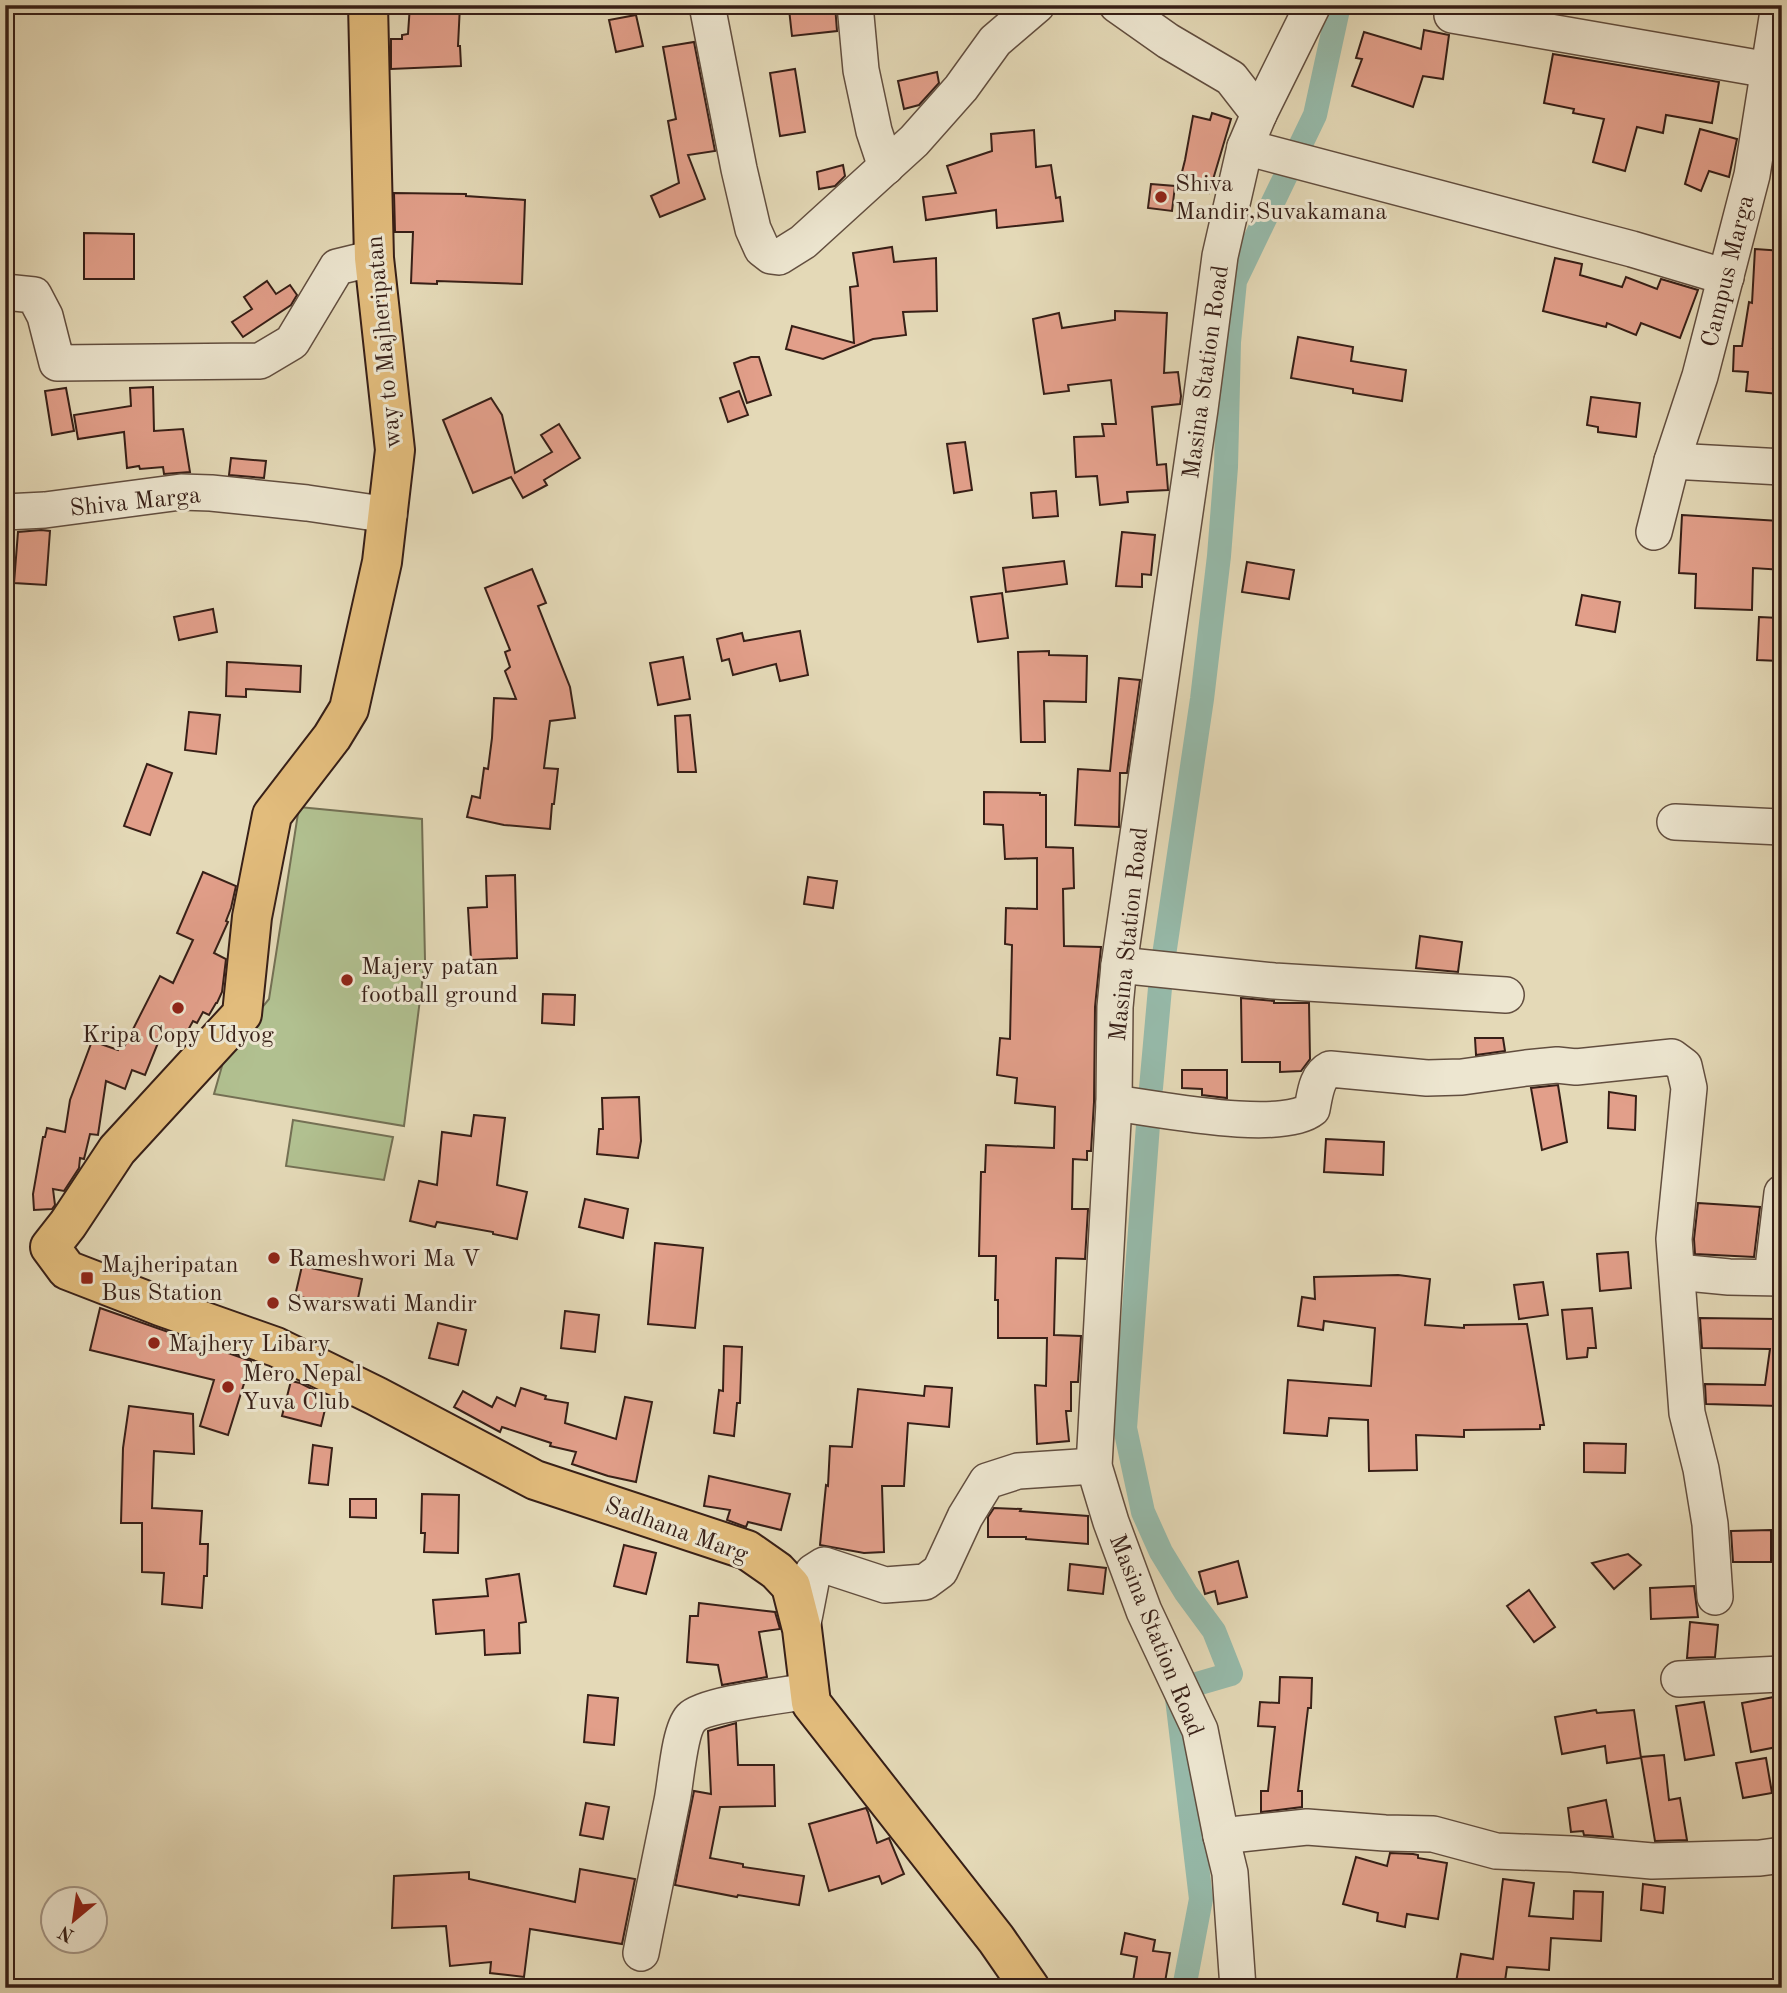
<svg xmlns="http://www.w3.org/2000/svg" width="1787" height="1993" font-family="'Old Standard TT',serif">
<rect width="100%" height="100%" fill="#e4d9b7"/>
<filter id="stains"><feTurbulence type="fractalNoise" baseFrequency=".00286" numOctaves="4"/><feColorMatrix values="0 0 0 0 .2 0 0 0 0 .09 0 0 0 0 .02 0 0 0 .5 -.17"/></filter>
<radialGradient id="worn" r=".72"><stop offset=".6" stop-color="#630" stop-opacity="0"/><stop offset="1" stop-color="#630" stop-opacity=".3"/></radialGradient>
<g fill="#b1c090" stroke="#747054" stroke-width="2">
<path d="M299,807L422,819L425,960L404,1126L214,1094L226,1052L269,999Z"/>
<path d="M293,1120L393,1137L384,1180L286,1166Z"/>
</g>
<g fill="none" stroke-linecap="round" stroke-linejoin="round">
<g stroke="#96baaa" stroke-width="24">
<path d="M1163,962L1202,699L1219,556L1226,467L1229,342L1235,281L1315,115L1339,5"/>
<path d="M1151,1088L1161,977"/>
<path d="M1148,1125L1125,1428L1143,1512L1161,1552L1186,1593L1214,1631L1231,1674L1176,1690L1201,1899L1184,1988"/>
</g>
</g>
<g fill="#e29f8a" stroke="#371f17" stroke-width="2">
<path d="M410,5H460L458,46H460L461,66L391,69V39H402V35L408,34Z"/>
<path d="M821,5H835L837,31L792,36L789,9Z"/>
<path d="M636,15L643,46L616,52L609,20Z"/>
<path d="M1424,30L1449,35L1443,79L1423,76L1413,107L1352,86L1362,59L1356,58L1364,32L1421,49Z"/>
<path d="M694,42L715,151L688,155L705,199L660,217L651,196L679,183L668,121L676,119L663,47Z"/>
<path d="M1553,54L1719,82L1712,123L1666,115L1663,133L1637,127L1625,171L1593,162L1604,119L1573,113L1574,109L1544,103Z"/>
<path d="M795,69L805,132L780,136L770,73Z"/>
<path d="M937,72L939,83L919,105L904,109L898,81Z"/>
<path d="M1212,113L1231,119L1209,193L1179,184L1185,160L1193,116L1210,120Z"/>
<path d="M1700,129L1737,139L1729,177L1709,171L1701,191L1685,184Z"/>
<path d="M1034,130L1036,167L1051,165L1056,198L1060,197L1063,221L997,228L996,210L926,220L923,197L956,193L947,166L992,151L991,134Z"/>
<path d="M843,165L845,176L835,186L819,189L817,172Z"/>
<path d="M1151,184L1175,186L1172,211L1148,208Z"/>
<path d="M394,193L466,194V196L525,200L522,284L437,281V284L411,283L413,232H395Z"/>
<path d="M84,233L134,234V279H84Z"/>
<path d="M892,247L894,262L936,258L937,311L903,312L906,335L873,339L823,359L786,349L792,326L854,343L850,287L858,286L853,253Z"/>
<path d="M1755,249L1782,251V292L1773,348L1782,349L1780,394L1746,391L1748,372L1733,371L1734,346H1742L1749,302L1752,303Z"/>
<path d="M1555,258L1582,264L1580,275L1622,287L1626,277L1657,289L1661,279L1698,290L1680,338L1641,323L1636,335L1607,323L1606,327L1543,311Z"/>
<path d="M267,281L276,294L290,285L297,295L291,305L243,337L232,322L252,309L244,297Z"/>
<path d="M1115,311L1167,313L1164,373L1178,372L1181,396L1180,404L1152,407L1157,465L1166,464L1168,490L1127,492L1128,502L1100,505L1097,476L1076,477L1074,437L1104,436L1102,424H1116L1111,380L1068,385L1069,391L1044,394L1033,319L1059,313L1062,328L1115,320Z"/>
<path d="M1298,337L1353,347L1351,361L1406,370L1402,401L1353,393V389L1291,378Z"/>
<path d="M751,357H759L771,395L747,403L734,363Z"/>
<path d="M153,387L154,431L183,429L190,472L164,474L163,467L140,469L139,466L127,468L124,432L78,439L74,415L131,406L130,388Z"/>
<path d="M66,388L74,431L52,435L45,391Z"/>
<path d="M739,391L748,415L728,422L720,398Z"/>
<path d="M1591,397L1640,403L1636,437L1598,432V427L1587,425Z"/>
<path d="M491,398L502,415L515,473L552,452L541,435L559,424L580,458L544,480L547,485L523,498L511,477L473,493L443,420Z"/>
<path d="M965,442L972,490L954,493L947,444Z"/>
<path d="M231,458L266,461L264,478L229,475Z"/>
<path d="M1056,491L1058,516L1033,518L1031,493Z"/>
<path d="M1682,515L1782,521V570L1753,568L1752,610L1695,608L1696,574L1679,573Z"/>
<path d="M41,530L50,531L46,585L14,583L18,532Z"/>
<path d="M1122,532L1155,535L1151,575L1142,574V587L1116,586Z"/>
<path d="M1064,561L1067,584L1006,592L1003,568Z"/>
<path d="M1247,562L1294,570L1289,599L1242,592Z"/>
<path d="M532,569L546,603L538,606L570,687L575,718L550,721L544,768L558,769L554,804H552L550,829L504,825L467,817L472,796L480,798L484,768L488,769L492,738L494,698L516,699L505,671L510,667L505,652L510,650L485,588Z"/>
<path d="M1002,593L1008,638L978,642L971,597Z"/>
<path d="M1582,595L1620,602L1615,632L1576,625Z"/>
<path d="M213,609L217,632L179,640L174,617Z"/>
<path d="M1759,617L1782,618V661L1757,660Z"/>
<path d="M800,631L808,675L780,681L776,664L733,675L729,659L722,661L717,639L742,633L744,641Z"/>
<path d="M1049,651V655L1087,656L1086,702L1044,701L1045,742H1021L1018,652Z"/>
<path d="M683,657L690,699L658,705L650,663Z"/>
<path d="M227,662L301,666L300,692L246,689V697L226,696Z"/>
<path d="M1119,678L1140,680L1127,773H1120L1119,827L1075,825L1078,769L1110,771Z"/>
<path d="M189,712L220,715L216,754L185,750Z"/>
<path d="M690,715L696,772H678L675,716Z"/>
<path d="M147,764L172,773L150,835L124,826Z"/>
<path d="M984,792L1040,793V795H1046V847L1073,848L1074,888L1063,889L1064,946L1101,947L1095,1007L1094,1102L1091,1151H1087V1160L1073,1159L1072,1209H1088L1085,1259L1056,1258L1054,1335L1081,1336L1078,1382H1071V1411H1066L1069,1441L1037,1444L1035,1385L1046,1386L1047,1338H998V1300H995L996,1256H979L981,1172H985L986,1145L1054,1148L1055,1107L1015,1103L1017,1078L997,1075L1000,1038L1010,1039L1012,945L1005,944L1006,908L1037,909V858L1005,859L1003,825L984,824Z"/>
<path d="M203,872L236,886L231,908L226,921L228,922L214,953L226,959L222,992L217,1003H216L209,1015L203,1012L197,1023L193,1021L181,1043L162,1033L145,1075L132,1070L125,1089L106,1081L98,1135L90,1134L84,1159L80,1158L79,1168L64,1191L53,1189L55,1205L52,1209L34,1210L33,1194L43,1137H45L47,1128L65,1132L70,1100L92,1041L118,1050L120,1046L124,1047L160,976L173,983L193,940L177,933Z"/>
<path d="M515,875L517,958L471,960L468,908L487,907L486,876Z"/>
<path d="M808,877L837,881L833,908L804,904Z"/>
<path d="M1420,936L1462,942L1458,972L1416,968Z"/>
<path d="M543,994L575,995L574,1025L542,1023Z"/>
<path d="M1241,998L1274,1001V1003H1309L1310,1059L1301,1071L1280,1072V1062H1242Z"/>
<path d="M1475,1038H1503L1505,1051L1476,1055Z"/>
<path d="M1182,1070H1227V1098L1202,1095V1089L1182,1088Z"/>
<path d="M1558,1085L1567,1142L1542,1150L1531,1088Z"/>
<path d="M1609,1092L1636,1096L1635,1130L1608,1128Z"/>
<path d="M639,1097L641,1141L638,1158L597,1154L599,1129H603L602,1098Z"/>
<path d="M474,1115L505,1118L497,1185L527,1192L517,1239L493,1234V1232L437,1222L435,1227L410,1221L419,1181L437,1185L442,1132L471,1136Z"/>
<path d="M1326,1139L1384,1142L1383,1175L1324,1172Z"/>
<path d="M585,1199L628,1209L623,1238L579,1227Z"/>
<path d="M1698,1203L1760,1207L1754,1257L1695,1254L1694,1239Z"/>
<path d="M655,1243L703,1248L695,1328L648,1324Z"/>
<path d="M1628,1252L1631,1288L1600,1291L1597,1254Z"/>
<path d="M302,1266L362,1279L356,1308L295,1296Z"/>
<path d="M1398,1275L1430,1279L1425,1325L1464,1328V1325L1527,1324L1544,1425H1540V1429L1464,1430V1437L1416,1435L1417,1470L1369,1471L1368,1420L1329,1418L1327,1436L1284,1433L1288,1380L1371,1386L1375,1328L1324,1321L1323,1330L1298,1326L1302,1297L1315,1299L1314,1277Z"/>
<path d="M1543,1282L1548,1315L1519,1319L1514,1285Z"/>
<path d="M100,1308L251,1361L228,1435L200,1426L214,1380L90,1350Z"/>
<path d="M1592,1308L1596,1348H1588L1587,1357L1567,1359L1562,1310Z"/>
<path d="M565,1311L599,1315L595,1352L561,1348Z"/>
<path d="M1700,1318L1782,1319V1406L1706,1404L1705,1384L1765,1385L1770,1349L1702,1348Z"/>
<path d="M438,1323L466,1330L458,1365L429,1358Z"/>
<path d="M724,1346L742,1347L740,1403H737L734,1436L714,1433L719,1390L723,1391Z"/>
<path d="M291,1381L300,1383L328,1397L321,1426L282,1416Z"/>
<path d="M925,1386L952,1388L949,1427L908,1423L904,1486H882L884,1552L864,1553L820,1545L826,1485L828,1486L830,1446L852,1447L858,1389L924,1396Z"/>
<path d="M521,1388L546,1396L545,1399L568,1403L565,1423L616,1439L625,1397L652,1402L636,1482L608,1476L572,1464L576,1452L550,1446L551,1443L502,1427L500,1432L454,1407L463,1391L492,1407L497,1397L515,1406Z"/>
<path d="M129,1406L193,1414L194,1454L154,1451L152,1508L202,1511L200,1544H208L207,1576H204L202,1608L162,1604L164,1573L142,1572V1523H121L123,1448Z"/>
<path d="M1584,1443L1626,1444L1625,1473L1584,1472Z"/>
<path d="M313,1445L332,1448L328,1485L309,1483Z"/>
<path d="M709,1476L790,1494L781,1530L748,1522L746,1527L727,1520L730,1510L704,1506Z"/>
<path d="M422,1494L459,1495L458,1553L424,1552L425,1533H421Z"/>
<path d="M350,1499H376V1518L350,1517Z"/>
<path d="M994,1508L1021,1509L1020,1511L1088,1516V1544L1026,1539V1537H988V1517Z"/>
<path d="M1771,1530V1562H1733L1731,1531Z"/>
<path d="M624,1545L656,1553L646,1594L614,1586Z"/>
<path d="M1628,1554L1641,1565L1614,1589L1592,1563Z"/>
<path d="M1238,1561L1247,1597L1218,1604L1215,1591L1205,1594L1199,1572Z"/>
<path d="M1070,1564L1106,1568L1103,1594L1068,1590Z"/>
<path d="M519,1574L526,1622L519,1623L520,1653L485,1655L484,1630L436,1634L433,1600L488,1596L486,1579Z"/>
<path d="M1694,1586L1698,1617L1651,1619L1650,1588Z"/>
<path d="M1529,1590L1555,1627L1534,1642L1507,1606Z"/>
<path d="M699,1603L775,1612L780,1629L759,1632L767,1677L722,1685L718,1665L687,1662L690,1616H698Z"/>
<path d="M1690,1622L1718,1625L1715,1657L1687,1658Z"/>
<path d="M1280,1677L1312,1678L1311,1708H1308L1298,1791H1302V1807L1261,1812V1791H1268L1275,1727L1258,1726L1260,1702L1279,1703Z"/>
<path d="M588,1695L618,1698L614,1745L584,1742Z"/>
<path d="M1774,1697L1782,1746L1751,1752L1742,1703Z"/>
<path d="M1704,1702L1714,1755L1685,1760L1676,1706Z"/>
<path d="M1596,1710L1597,1713L1634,1710L1641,1758L1607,1763L1605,1746L1562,1754L1555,1717Z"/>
<path d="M736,1723L738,1765H774L775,1806L720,1807L710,1858L743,1864V1867L804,1876L799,1905L738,1895L737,1897L675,1885L694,1791L711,1794L708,1731Z"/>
<path d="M1664,1755L1669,1800L1680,1798L1687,1840L1655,1841L1641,1757Z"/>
<path d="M1766,1758L1772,1793L1743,1798L1736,1763Z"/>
<path d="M1606,1800L1613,1837L1584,1835L1583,1831L1571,1832L1568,1808Z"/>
<path d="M586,1803L609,1807L603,1839L580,1835Z"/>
<path d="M866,1808L868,1812L877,1843L889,1838L904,1874L882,1884L879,1876L829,1891L809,1824Z"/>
<path d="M1390,1853L1413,1854L1418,1855V1858L1447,1863L1438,1919L1407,1914L1405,1927L1377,1921L1378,1913L1343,1904L1356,1857L1387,1866Z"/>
<path d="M580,1869L635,1879L622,1944L530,1929L524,1977L490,1973L491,1962L450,1966L446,1926L392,1928L394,1876L469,1872V1879L575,1902Z"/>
<path d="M1503,1879L1534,1883L1529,1916L1573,1919L1574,1891L1603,1892L1601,1941L1551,1938L1549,1970L1507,1967L1504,1988H1455L1461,1954L1493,1959Z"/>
<path d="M1643,1884L1665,1887L1663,1913L1641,1910Z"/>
<path d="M1125,1933L1155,1940L1153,1951L1170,1953L1164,1988H1132L1137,1957L1121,1954Z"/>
</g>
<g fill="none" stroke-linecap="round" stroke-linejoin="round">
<g stroke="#624e3f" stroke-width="38">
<g id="minor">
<path d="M707,5L739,169L753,229L762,249L771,256L779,257L803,242L914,141L961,88L995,41L1037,5"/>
<path d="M855,5L861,70L874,131L886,167"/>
<path d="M1117,5L1168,41L1231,78L1259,114"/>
<path d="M1452,15L1769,70"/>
<path d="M1245,147L1632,249L1726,277"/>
<path d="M5,292L34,295L45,316L57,363L260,361L292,342L337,267L374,258"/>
<path d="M1672,461L1782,467"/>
<path d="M5,512L45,510L181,492L211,493L307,503L389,515"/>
<path d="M1654,532L1672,461L1700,376L1752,175L1779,5"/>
<path d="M1675,822L1782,827"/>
<path d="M1119,965L1274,981L1506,995"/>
<path d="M1114,1103C1155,1108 1281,1134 1312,1109C1315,1095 1316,1076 1330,1069L1427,1078L1462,1077L1526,1068L1557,1065L1576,1067L1672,1057L1684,1066L1689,1088L1674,1239L1687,1413L1701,1469L1710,1524L1715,1597"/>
<path d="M1677,1272L1729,1277L1782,1278"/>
<path d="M1772,1277L1782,1193"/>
<path d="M802,1629L813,1572L824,1565L885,1585L925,1582L940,1571L965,1517L987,1481L1018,1471L1094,1466"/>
<path d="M1679,1679L1782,1674"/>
<path d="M1221,1836L1307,1827L1385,1833L1433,1834L1496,1851L1572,1854L1652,1861L1760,1858L1782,1855"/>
<path d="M641,1953C651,1902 662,1851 672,1801C676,1782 679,1731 691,1718C704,1704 787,1695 809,1691"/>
<path d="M1238,1988L1230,1873L1221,1836L1200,1730L1144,1611L1111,1522L1094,1466L1114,1103L1115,1007L1119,965L1200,409L1220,256L1245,147L1259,114L1313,5"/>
</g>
</g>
<g stroke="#371f17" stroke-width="42">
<path id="major" d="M368,5L374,258L395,450L382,562L349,709L332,737L272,815L252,917L242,1014L117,1150L68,1224L50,1247L67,1270L160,1306L276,1347L376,1396L535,1480L747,1550L777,1571L791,1586L802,1629L811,1703L996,1939L1030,1988"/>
</g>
<use href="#minor" stroke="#ede6d0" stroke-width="35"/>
<use href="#major" stroke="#e2bc7c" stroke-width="38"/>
</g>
<g fill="#8f2418" stroke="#ede6d0" stroke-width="2.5">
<circle cx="1161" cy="197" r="7"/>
<circle cx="347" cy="980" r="7"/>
<circle cx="178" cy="1008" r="7"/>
<circle cx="274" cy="1258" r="7"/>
<rect x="80" y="1271" width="14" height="14" rx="3.5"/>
<circle cx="273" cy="1303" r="7"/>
<circle cx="154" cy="1343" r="7"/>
<circle cx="228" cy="1387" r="7"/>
</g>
<g text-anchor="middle" stroke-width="6" stroke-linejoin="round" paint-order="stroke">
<g font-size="24" fill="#371f17" stroke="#ede6d0" text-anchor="start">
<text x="1175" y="191">Shiva<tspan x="1175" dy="28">Mandir,Suvakamana</tspan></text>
<text x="361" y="974">Majery patan<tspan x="361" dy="28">football ground</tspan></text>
<text x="178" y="1042" text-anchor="middle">Kripa Copy Udyog</text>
<text x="288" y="1266">Rameshwori Ma V</text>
<text x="101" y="1272">Majheripatan<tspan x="101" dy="28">Bus Station</tspan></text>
<text x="287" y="1311">Swarswati Mandir</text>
<text x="168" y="1351">Majhery Libary</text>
<text x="242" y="1381">Mero Nepal<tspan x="242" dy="28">Yuva Club</tspan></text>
</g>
<g font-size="24" fill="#371f17" stroke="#ede6d0">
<text transform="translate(1727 271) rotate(-76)" y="8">Campus Marga</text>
<text transform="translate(383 342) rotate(-95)" y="8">way to Majheripatan</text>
<text transform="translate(1205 372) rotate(-82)" y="8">Masina Station Road</text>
<text transform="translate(135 501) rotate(-6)" y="8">Shiva Marga</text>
<text transform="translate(1128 934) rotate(-84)" y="8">Masina Station Road</text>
<text transform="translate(677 1529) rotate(20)" y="8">Sadhana Marg</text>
<text transform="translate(1157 1635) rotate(68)" y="8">Masina Station Road</text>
</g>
</g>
<rect width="1787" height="1993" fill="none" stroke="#e4d9b7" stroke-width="28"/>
<rect x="7" y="7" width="1773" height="1979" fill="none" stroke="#371f17" stroke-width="3.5"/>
<rect x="14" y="14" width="1759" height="1965" fill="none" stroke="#371f17" stroke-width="2"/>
<g transform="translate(74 1920) rotate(209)"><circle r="33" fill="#ede6d0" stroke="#a49686" stroke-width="2"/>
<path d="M0-5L12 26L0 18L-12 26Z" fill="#8f2418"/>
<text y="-10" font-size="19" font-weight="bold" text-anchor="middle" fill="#371f17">N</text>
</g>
<rect width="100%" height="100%" filter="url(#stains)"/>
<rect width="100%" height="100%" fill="url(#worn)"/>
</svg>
